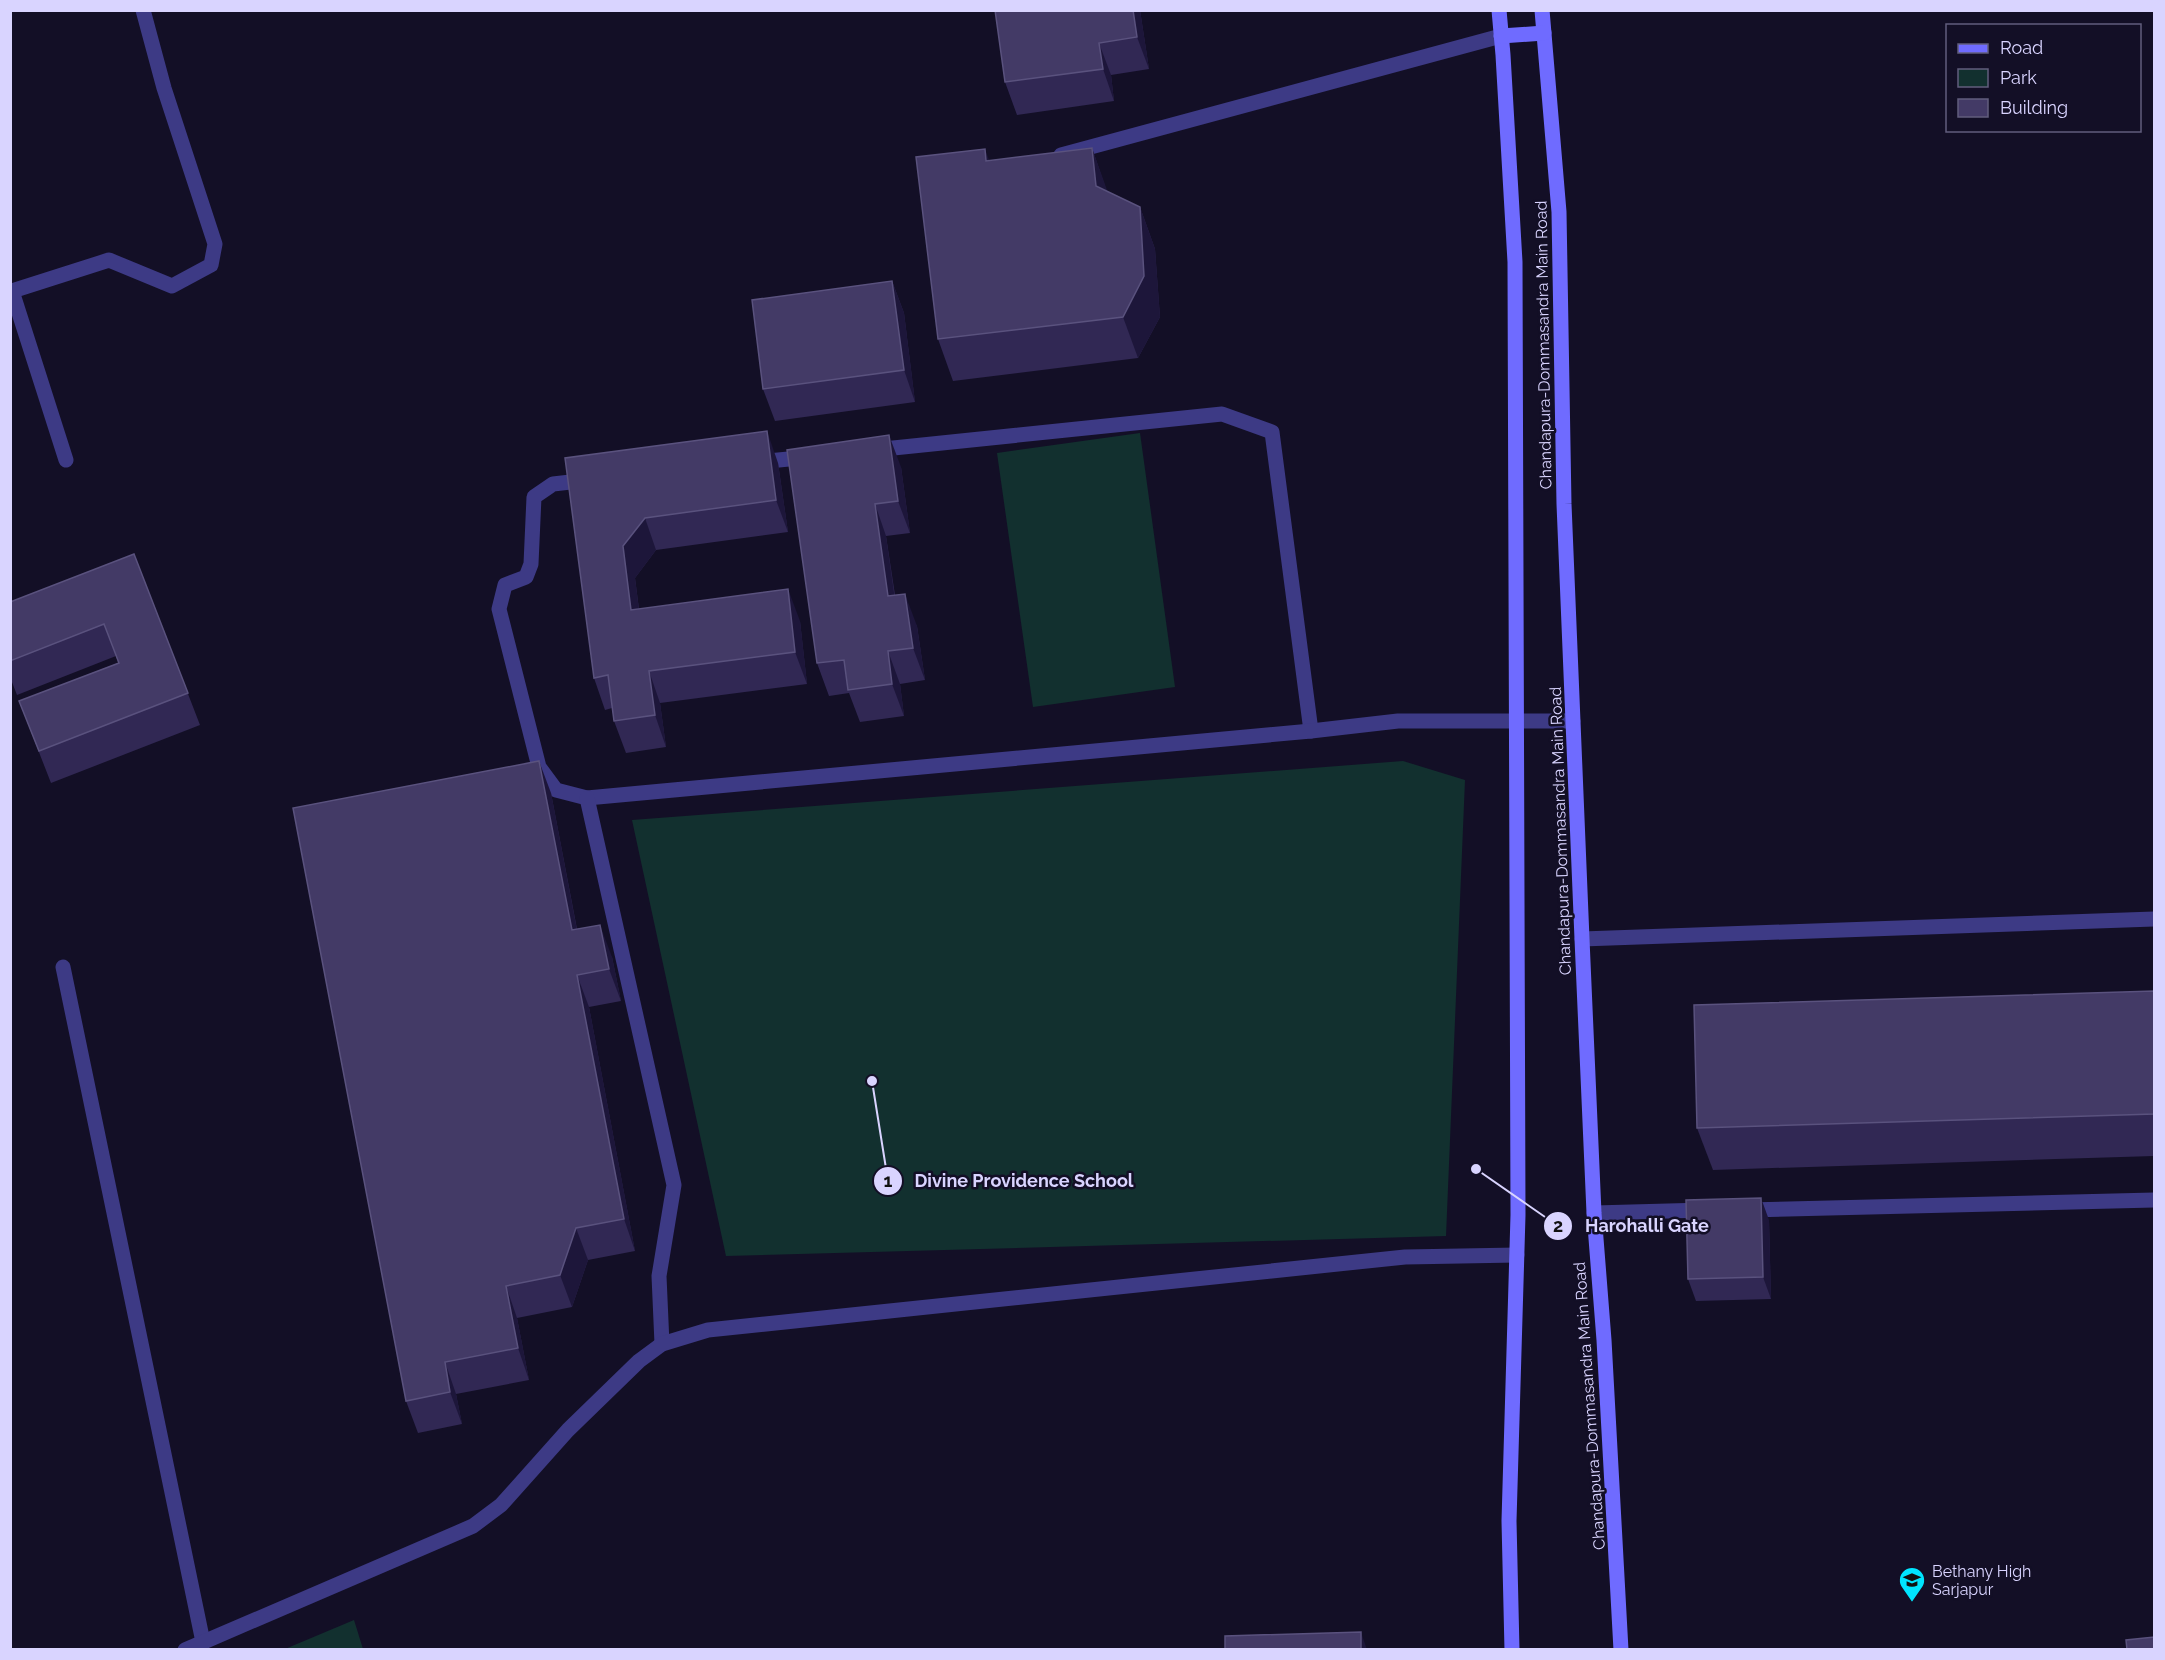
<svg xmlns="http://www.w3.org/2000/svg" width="2165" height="1660" font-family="Raleway,sans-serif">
<rect width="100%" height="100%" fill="#130f26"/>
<g fill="#12302f">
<path d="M1140,433L1175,687L1033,707L997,453Z"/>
<path d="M1403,761L1465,780L1446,1236L726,1256L632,820Z"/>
<path d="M354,1620L363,1649H285Z"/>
</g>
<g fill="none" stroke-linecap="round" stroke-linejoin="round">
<g stroke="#3d3a85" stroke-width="15">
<path d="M1061,155L1501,36"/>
<path d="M874,450L1222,414L1272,432L1311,731"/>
<path d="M66,460L12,291L109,260L172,286L211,265L215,244L164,88L143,10"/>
<path d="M758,462L809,457"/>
<path d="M588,480L553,484L534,497L531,564L526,577L505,585L499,609L539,767L556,790L587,798L1311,731L1398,721H1573"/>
<path d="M587,798L674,1185L659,1276L662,1344"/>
<path d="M1582,939L2154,919"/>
</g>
<g stroke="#3d3a85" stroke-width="15">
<path d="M63,967L203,1642"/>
<path d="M1747,1210L2154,1200"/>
<path d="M1594,1213L1705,1210"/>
<path d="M185,1650L473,1526L501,1505L568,1430L639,1361L662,1344L708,1330L1405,1257L1517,1255"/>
</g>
<g stroke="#6f6bff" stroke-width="15">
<path d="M1499,10L1503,55L1515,262L1518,1215L1509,1521L1512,1650"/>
<path d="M1542,10L1559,212L1564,504L1582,939L1594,1213L1604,1340L1621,1650"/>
<path d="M1501,36L1544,33"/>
</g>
</g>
<g fill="#312854">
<path d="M995,10H1140L1149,69L1111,75L1114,101L1017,115L1005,82Z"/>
<path d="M1092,148L1107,192L1140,207L1155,249L1160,317L1138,358L953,381L938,339L990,161Z"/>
<path d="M892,281L904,313L915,402L775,421L763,389Z"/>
<path d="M787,450L901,467L910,533L886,536L895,595L917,626L925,680L900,684L904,716L860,722L849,693L829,696L817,663Z"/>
<path d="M565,458L778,463L788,532L656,550L635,578L639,609L800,621L807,684L660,703L666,747L626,753L614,721L612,708L605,710L594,678Z"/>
<path d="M134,554L200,725L51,783L19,701L118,663L116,656L17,695L10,677V602Z"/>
<path d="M551,793L577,929L612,957L621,1001L589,1007L635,1251L588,1260L572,1307L517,1318L529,1380L456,1394L462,1424L418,1433L406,1401Z"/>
<path d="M2154,991V1156L1713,1170L1697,1128Z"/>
<path d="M1769,1220L1771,1299L1696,1301L1688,1279Z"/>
</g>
<g fill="#1d163a">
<path d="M1133,10H1140L1149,69L1137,37Z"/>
<path d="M1099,43L1111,75L1114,101L1103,69Z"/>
<path d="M1092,148L1107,190L1111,228L1096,186Z"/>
<path d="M985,149L1000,190L986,161Z"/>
<path d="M1140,207L1155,249L1160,317L1138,358L1123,317Z"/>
<path d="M892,281L904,313L915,402L904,370Z"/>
<path d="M767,431L778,463L788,532L776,500Z"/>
<path d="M889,435L901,467L910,533L898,501Z"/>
<path d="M875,504L886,536L899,628L888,596Z"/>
<path d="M645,518L656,550L635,578L643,642L631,610L623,546Z"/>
<path d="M788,589L800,621L807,684L795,652Z"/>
<path d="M905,594L917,626L925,680L913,648Z"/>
<path d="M888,651L900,684L904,716L892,684Z"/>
<path d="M649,671L660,703L666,747L655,715Z"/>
<path d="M539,761L551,793L583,962L572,930Z"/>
<path d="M600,925L612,957L621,1001L609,969Z"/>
<path d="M577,975L589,1007L635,1251L624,1219Z"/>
<path d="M1761,1198L1769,1220L1771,1299L1763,1277Z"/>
<path d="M576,1228L588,1260L572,1307L560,1275Z"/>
<path d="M506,1286L517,1318L529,1380L518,1348Z"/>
<path d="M445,1362L456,1394L462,1424L450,1392Z"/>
<path d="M1361,1632L1367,1650H1361Z"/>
</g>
<g fill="#433a66" stroke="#5a527e" stroke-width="1.5">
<path d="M995,10H1133L1137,37L1099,43L1103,69L1005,82Z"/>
<path d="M1092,148L1096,186L1140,207L1144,276L1123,317L938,339L916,157L985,149L986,161Z"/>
<path d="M892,281L904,370L763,389L752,300Z"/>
<path d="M767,431L776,500L645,518L623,546L631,610L788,589L795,652L649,671L655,715L614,721L608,675L594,678L565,458Z"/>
<path d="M889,435L898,501L875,504L888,596L905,594L913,648L888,651L892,684L848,690L844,660L817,663L787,450Z"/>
<path d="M134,554L188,693L39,751L19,701L119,663L104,624L10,661V602Z"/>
<path d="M539,761L572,930L600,925L609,969L577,975L624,1219L576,1228L560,1275L506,1286L518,1348L445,1362L450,1392L406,1401L293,808Z"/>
<path d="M2154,991V1114L1697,1128L1694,1005Z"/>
<path d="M1761,1198L1763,1277L1688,1279L1686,1200Z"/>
<path d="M1361,1632V1650H1225V1636Z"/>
<path d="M2154,1637V1650H2127L2126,1640Z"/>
</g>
<defs>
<g id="school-pin" transform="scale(1.35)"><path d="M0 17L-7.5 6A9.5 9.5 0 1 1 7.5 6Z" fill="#00e5ff" stroke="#130f26"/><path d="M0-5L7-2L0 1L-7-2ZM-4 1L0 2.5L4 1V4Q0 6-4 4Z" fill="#111"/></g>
</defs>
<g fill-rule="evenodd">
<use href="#school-pin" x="1912" y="1580"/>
</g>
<g text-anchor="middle" stroke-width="5" stroke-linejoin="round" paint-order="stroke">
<g font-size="16" fill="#d9d4ff" stroke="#130f26">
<text transform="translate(1543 345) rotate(-91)" y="6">Chandapura-Dommasandra Main Road</text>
<text transform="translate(1560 831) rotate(-92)" y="6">Chandapura-Dommasandra Main Road</text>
<text transform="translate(1589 1406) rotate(-94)" y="6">Chandapura-Dommasandra Main Road</text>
</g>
<g font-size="16" fill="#d9d4ff" stroke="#130f26" text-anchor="start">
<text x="1932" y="1577">Bethany High<tspan x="1932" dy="18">Sarjapur</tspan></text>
</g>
</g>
<path fill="none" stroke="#d9d4ff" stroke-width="2" d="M872 1081L888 1181M1476 1169L1558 1226"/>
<g fill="#d9d4ff" stroke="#130f26" stroke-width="2">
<circle cx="872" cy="1081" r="6"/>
<circle cx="1476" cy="1169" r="6"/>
<circle cx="888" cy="1181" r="15"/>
<circle cx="1558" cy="1226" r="15"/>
</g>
<g font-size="18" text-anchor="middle" font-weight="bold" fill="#111">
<text x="888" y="1187">1</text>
<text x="1558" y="1232">2</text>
</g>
<g font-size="18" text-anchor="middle" font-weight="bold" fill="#d9d4ff" stroke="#130f26" stroke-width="5" stroke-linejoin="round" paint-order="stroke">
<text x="1024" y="1187">Divine Providence School</text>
<text x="1647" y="1232">Harohalli Gate</text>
</g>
<rect width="2165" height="1660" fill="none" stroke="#d9d4ff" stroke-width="24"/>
<rect x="1946" y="24" width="195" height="108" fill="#130f26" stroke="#625e7d" stroke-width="1.5"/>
<rect x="1958" y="44" width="30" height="9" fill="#6f6bff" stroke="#625e7d" stroke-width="1.5"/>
<text x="2000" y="54" font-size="18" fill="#d9d4ff">Road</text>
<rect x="1958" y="69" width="30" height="18" fill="#12302f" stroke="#625e7d" stroke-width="1.5"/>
<text x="2000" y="84" font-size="18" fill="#d9d4ff">Park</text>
<rect x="1958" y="99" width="30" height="18" fill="#433a66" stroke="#625e7d" stroke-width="1.5"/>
<text x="2000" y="114" font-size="18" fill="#d9d4ff">Building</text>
</svg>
